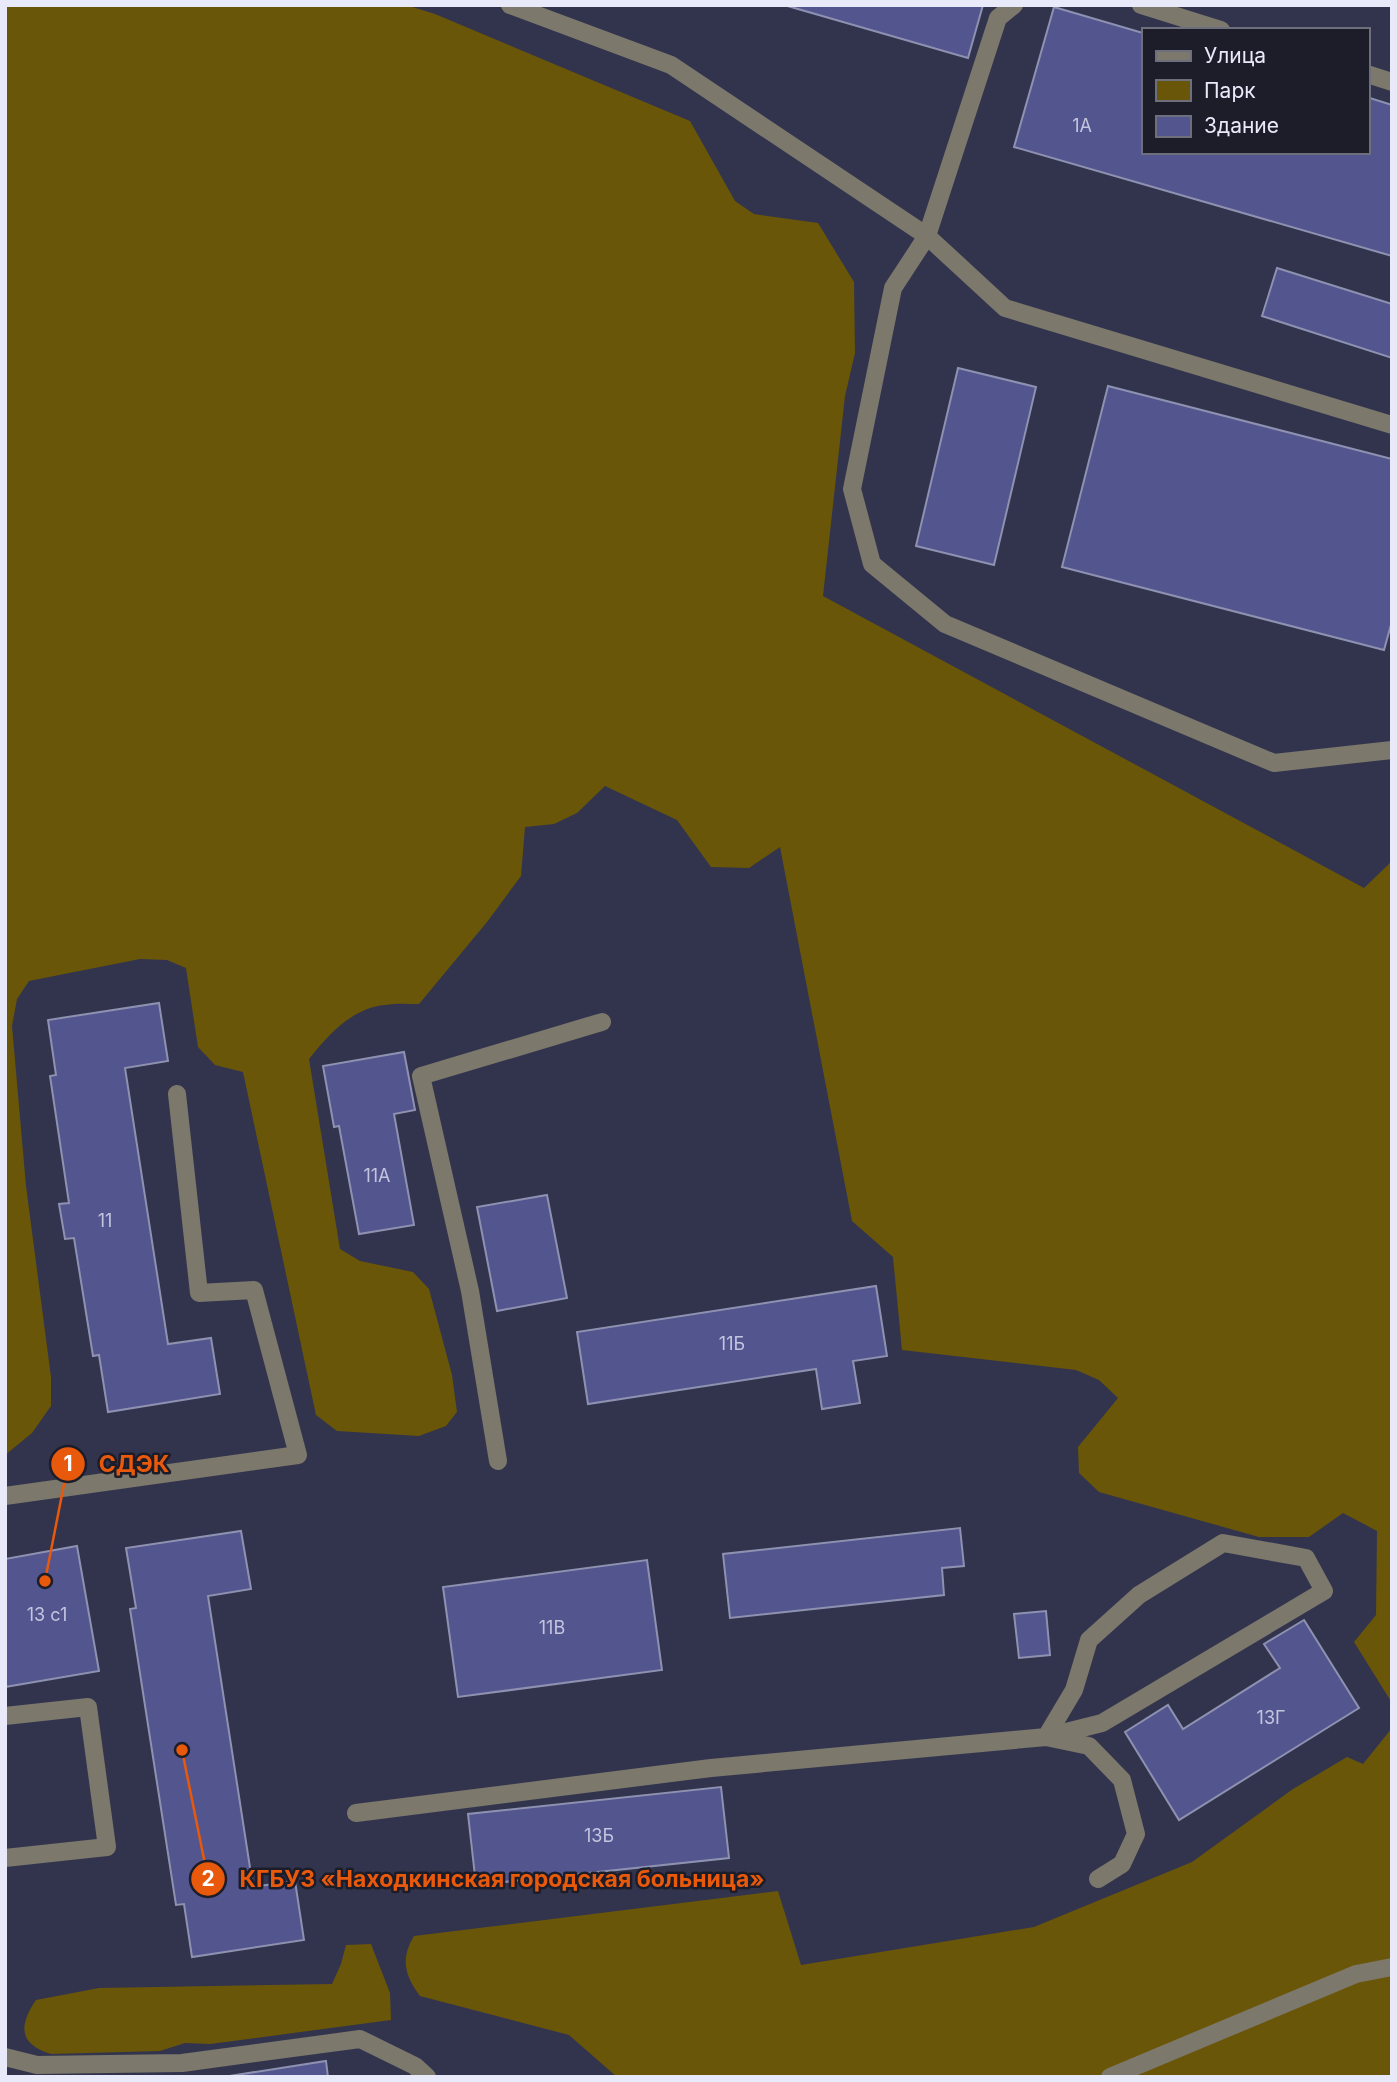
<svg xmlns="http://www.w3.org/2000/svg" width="1397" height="2082" font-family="Inter,sans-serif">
<rect width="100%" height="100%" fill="#32344e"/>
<g fill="#695608">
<path d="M5,5H406L435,14L690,121L735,201L754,214L818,223L854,282L855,353L845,396L823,596L1364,888L1392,861V1703L1354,1642L1376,1615L1377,1531L1343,1513L1309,1537H1259L1099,1492L1079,1473L1078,1447L1118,1398L1099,1380L1076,1370L902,1350L893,1257L852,1221L780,847L749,868L711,867L677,820L605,786L577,813L554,824L525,827L521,876L487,922L419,1004C408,1004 396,1003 385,1005C352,1008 328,1035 309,1059L340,1249L360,1261L413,1272L429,1289L452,1375L457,1412L446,1426L419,1436L337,1431L316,1415L243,1072L215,1065L198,1047L186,968L167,960L140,959L29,981L17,999L12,1026L26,1186L51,1377V1406L32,1433L5,1455Z"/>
<path d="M1392,1728V2077H617L569,2035L420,1996C405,1976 400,1959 414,1936L778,1891L801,1965L1034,1927L1192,1862L1293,1789L1347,1757L1363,1764Z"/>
<path d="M371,1944L390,1993L391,2020L210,2044L185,2043L160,2051L51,2054C18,2044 19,2025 36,2000L99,1988L332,1984L341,1964L346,1945Z"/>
</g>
<g fill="#53558e" stroke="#8e91b0" stroke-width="2">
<path d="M784,5H983L968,58Z"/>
<path d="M1054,7L1143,33V152H1367V97L1392,105V256L1014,147Z"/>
<path d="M1277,268L1392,304V358L1262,316Z"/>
<path d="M958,368L1036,387L994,565L916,546Z"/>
<path d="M1108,386L1392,459V621L1384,650L1062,567Z"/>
<path d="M159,1003L168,1061L125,1068L168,1344L211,1338L220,1394L108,1412L99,1355L93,1356L74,1238L65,1239L59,1204L69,1203L50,1076L56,1075L48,1020Z"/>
<path d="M404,1052L415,1110L394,1114L414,1225L359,1234L339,1126L334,1127L323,1066Z"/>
<path d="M547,1195L567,1298L497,1311L477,1207Z"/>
<path d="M876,1286L887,1356L853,1361L860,1403L822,1409L816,1369L588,1404L577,1332Z"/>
<path d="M960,1528L964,1566L942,1568L944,1595L730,1618L723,1554Z"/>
<path d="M241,1531L251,1589L208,1596L253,1887L295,1881L304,1940L192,1957L184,1904L176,1905L130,1609L136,1608L126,1548Z"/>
<path d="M77,1546L99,1671L5,1687V1559Z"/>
<path d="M647,1560L662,1670L458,1697L443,1587Z"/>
<path d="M1046,1611L1050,1655L1019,1658L1014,1614Z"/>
<path d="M1304,1620L1359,1708L1179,1820L1125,1732L1168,1705L1183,1729L1280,1668L1264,1644Z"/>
<path d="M721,1787L729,1858L476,1885L468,1814Z"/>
<path d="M326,2061L328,2077H223Z"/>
</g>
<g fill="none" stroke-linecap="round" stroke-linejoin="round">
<g stroke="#7c786b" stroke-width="18">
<path d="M510,5L671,65L927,236L1005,308L1392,425"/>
<path d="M1014,5L998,18L927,236L893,288L852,489L872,564L945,624L1274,763L1392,750"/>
<path d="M1141,5L1221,30"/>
<path d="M1367,74L1392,82"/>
<path d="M498,1461L470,1291L421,1076L602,1022"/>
<path d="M5,1496L298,1455L254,1290L199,1293L177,1094"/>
<path d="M5,1716L88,1707L107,1847L5,1858"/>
<path d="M356,1813L711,1768L1046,1737L1102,1723L1324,1591L1306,1558L1223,1543L1139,1595L1089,1640L1074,1690L1046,1737L1089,1746L1122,1780L1136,1834L1122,1864L1098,1879"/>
<path d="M5,2057L37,2065L182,2063L360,2039L415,2066L427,2077"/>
<path d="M1110,2077L1356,1974L1392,1967"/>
</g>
</g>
<g text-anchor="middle" stroke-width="5" stroke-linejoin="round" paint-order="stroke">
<g font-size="18" fill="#c3c5df">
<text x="1082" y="132">1А</text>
<text x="377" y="1182">11А</text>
<text x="105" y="1227">11</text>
<text x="732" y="1350">11Б</text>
<text x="47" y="1621">13 с1</text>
<text x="552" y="1634">11В</text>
<text x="1271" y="1724">13Г</text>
<text x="599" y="1842">13Б</text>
</g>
</g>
<path fill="none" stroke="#e8590c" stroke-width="2.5" d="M45 1581L68 1464M182 1750L208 1879"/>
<g fill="#e8590c" stroke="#1c1d29" stroke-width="2.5">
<circle cx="45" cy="1581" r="7"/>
<circle cx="182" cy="1750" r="7"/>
<circle cx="68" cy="1464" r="18"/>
<circle cx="208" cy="1879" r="18"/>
</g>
<g font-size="21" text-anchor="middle" font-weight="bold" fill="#fff">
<text x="68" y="1471">1</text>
<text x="208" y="1886">2</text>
</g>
<g font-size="23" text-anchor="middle" font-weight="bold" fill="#e8590c" stroke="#1c1d29" stroke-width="5" stroke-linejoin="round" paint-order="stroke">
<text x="134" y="1472">СДЭК</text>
<text x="502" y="1887">КГБУЗ «Находкинская городская больница»</text>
</g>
<rect width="1397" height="2082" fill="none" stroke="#e8eafa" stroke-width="14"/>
<rect x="1142" y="28" width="228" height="126" fill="#1c1d29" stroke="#6e6f7d" stroke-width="2"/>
<rect x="1156" y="51" width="35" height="10" fill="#7c786b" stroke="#6e6f7d" stroke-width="2"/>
<text x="1204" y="63" font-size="21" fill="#e8eafa">Улица</text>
<rect x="1156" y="80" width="35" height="21" fill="#695608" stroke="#6e6f7d" stroke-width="2"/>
<text x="1204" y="98" font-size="21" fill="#e8eafa">Парк</text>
<rect x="1156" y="116" width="35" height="21" fill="#53558e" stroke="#6e6f7d" stroke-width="2"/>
<text x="1204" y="133" font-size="21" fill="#e8eafa">Здание</text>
</svg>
